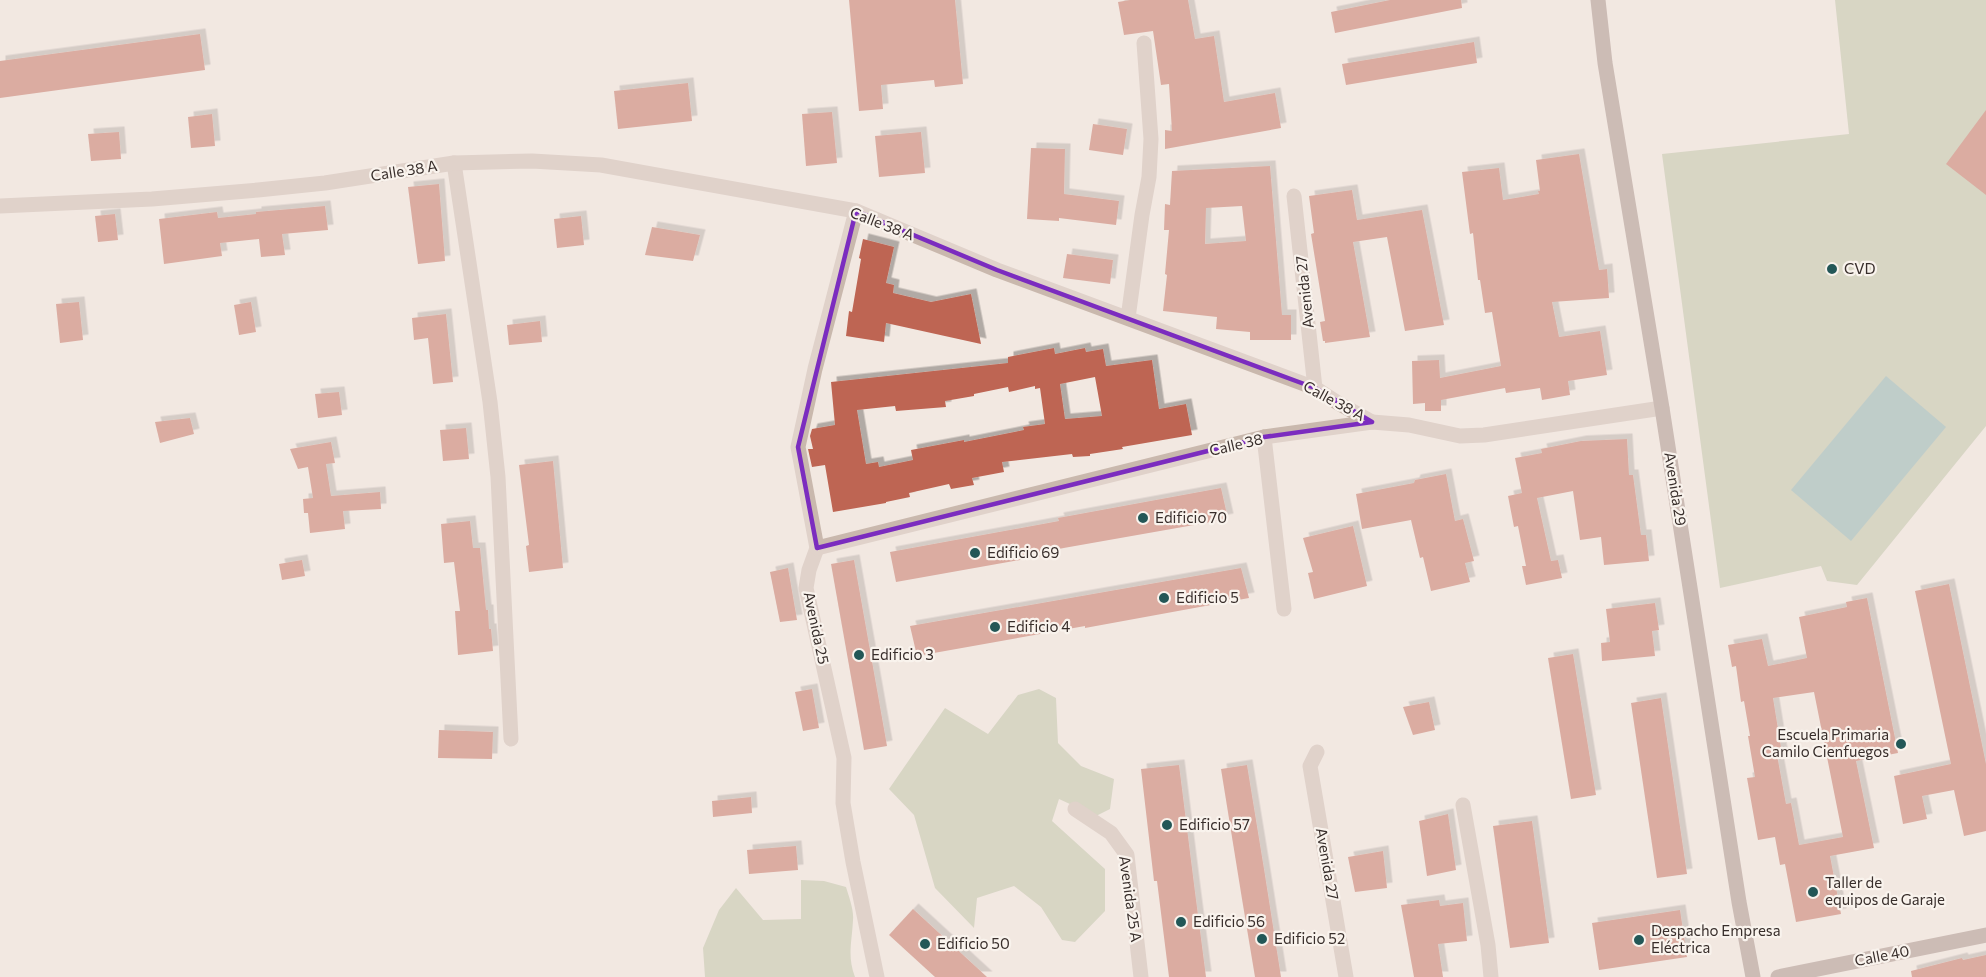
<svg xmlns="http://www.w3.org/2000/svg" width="1986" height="977" font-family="Commissioner,sans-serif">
<defs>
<filter id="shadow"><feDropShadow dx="5.5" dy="-5.5" stdDeviation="0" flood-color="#0004"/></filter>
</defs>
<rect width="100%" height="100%" fill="#f2e8e1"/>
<g fill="#b8c0a1">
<path d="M1835,0H1986V426L1857,585L1827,581L1821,566L1720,588L1662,154L1849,134Z"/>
<path d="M1039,689L1056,698L1058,743L1081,766L1114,779L1110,809L1096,816L1059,799L1052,821L1105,869V911L1075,942L1062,940L1041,907L1014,886L977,898L974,928L935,888L914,815L889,789L945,708L988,734L1018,695Z"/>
<path d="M801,880L824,881L846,887C849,897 854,910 853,920C852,942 847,956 855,977H705L703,948L719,910L736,888L763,920L801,919Z"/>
</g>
<path fill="#81adac" d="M1886,376L1946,427L1851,541L1791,490Z"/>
<g fill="#be6553" fill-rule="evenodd" filter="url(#shadow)">
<path d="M849,0H955L963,84L935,87L934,80L881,85L883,109L859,111Z"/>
<path d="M1130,0H1188L1195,39L1214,36L1224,102L1275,93L1281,128L1165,149V130L1172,131L1169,84L1161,85L1153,31L1124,35L1118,2Z"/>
<path d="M1390,0H1461L1462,8L1335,33L1331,12Z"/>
<path d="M200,34L205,70L0,98V61Z"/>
<path d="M1474,42L1477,63L1346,85L1342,64Z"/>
<path d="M688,83L692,121L618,129L614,91Z"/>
<path d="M1986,110V195L1946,164Z"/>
<path d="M832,112L837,163L806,166L802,114Z"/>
<path d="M212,114L215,146L191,148L188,117Z"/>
<path d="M1093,124L1127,129L1123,155L1089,150Z"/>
<path d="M119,132L121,159L91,161L88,134Z"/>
<path d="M921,132L925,173L879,177L875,136Z"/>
<path d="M1031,148L1065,149L1064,194L1119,201L1116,225L1059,218V221L1027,219Z"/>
<path d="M1579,154L1599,270L1607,269L1609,298L1552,302L1559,337L1600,331L1607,375L1568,381L1570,395L1542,400L1540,388L1506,393L1505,388L1441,400V411H1425V403L1413,404L1412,361L1439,360L1440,378L1501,366L1492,312L1485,313L1480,280H1478L1473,233L1470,234L1462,172L1499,168L1503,200L1539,194L1538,191H1540L1536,160Z"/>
<path d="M1270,166L1282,315H1291V340H1250V332L1216,329L1217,317L1163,311L1167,275L1165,274L1169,230H1164L1165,204L1170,205L1172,171ZM1242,206L1246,241L1205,244L1206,208Z"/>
<path d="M439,184L445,261L418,264L408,187Z"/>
<path d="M1352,190L1357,220L1422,210L1444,325L1405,331L1387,237L1353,242L1370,337L1325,343V341H1323L1320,322L1325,321L1311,234L1314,233L1309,196Z"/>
<path d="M325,206L328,230L282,234L285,255L261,257L259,239L220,243L222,256L164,264L159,219L217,212L218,218L256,214V212Z"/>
<path d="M115,214L118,240L98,242L95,216Z"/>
<path d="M581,216L584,245L557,248L554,219Z"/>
<path d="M652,227L700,235L693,261L645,255Z"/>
<path d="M863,239L894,247L886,283L894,285L893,293L931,302L971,294L981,344L886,323L884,342L846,336L849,311L852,312L861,259L859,258Z"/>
<path d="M1067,254L1113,260L1110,284L1063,278Z"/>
<path d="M79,302L83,340L60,343L56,304Z"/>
<path d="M251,302L256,332L239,335L234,305Z"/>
<path d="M446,314L453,382L433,384L428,338L414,340L412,318Z"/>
<path d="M540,321L542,342L509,345L507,325Z"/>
<path d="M1054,348L1055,354L1085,348L1086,352L1103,349L1106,366L1152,360L1159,409L1186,404L1192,435L1122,447L1123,449L1090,454V456L1073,457L1072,454L1002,462L1004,472L972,478L974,485L951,489L949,484L909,493L910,497L886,502V503L833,512L825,465L812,467L808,449H813L810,436L812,429L835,425L831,382L1008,363V357ZM1095,377L1102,416L1065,419L1060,384ZM1035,386V389L1040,388L1045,424L1023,427L1024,430L964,442V440L911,450L913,460L879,467L878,462L866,464L857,410L895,406L896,411L946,407L945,401L974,396V394L1008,387L1009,392Z"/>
<path d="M339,392L342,415L318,418L315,394Z"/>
<path d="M190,418L194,434L160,443L155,422Z"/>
<path d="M466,428L469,459L443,461L440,430Z"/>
<path d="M1627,439L1629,475H1633L1641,535H1646L1649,561L1604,565L1601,537L1580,540L1573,491L1537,498L1551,561L1558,560L1562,578L1526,585L1522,566H1526L1518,526L1514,527L1508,496L1522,493L1515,458L1542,453L1541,449L1581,441Z"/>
<path d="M331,442L335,463L326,464L331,496L380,492L381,509L343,511L345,529L310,533L308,513H304L303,499L313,498L308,467L298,469L290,449Z"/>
<path d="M553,461L563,568L529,572L526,546L529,545L519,465Z"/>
<path d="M1446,474L1455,521L1463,519L1474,561L1465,563L1470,582L1431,591L1423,557L1420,558L1411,520L1362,529L1356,494L1414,483L1415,480Z"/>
<path d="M1221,488L1228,519L1058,549L1059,553L896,582L890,552L1059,521L1058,518Z"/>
<path d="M470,521L473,548H480L486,610H488L489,629H491L493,651L458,655L455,611H460L454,562L444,563L441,524Z"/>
<path d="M1353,526L1367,586L1314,599L1308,573L1313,572L1303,538Z"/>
<path d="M302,560L305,576L282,580L279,564Z"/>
<path d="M854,560L887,746L864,750L831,564Z"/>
<path d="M788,568L797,620L780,622L770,572Z"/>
<path d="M1241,568L1249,598L1085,628V626L917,656L910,626Z"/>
<path d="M1949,584L1986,764V831L1964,836L1954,790L1922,796L1927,819L1903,824L1894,776L1951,764L1915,591Z"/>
<path d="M1867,598L1898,753L1856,761L1874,848L1830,856L1841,914L1796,922L1785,864L1780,865L1775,837L1758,840L1747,778L1755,777L1748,736H1750L1744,701L1741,702L1736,666L1732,667L1728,645L1762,639L1768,666L1807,658L1799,617L1847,607L1846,602ZM1814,692L1843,837L1799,845L1791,803L1786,804L1777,755L1782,754L1773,698Z"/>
<path d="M1655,603L1659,630L1652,631L1655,656L1602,661L1601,643L1610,642L1606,609Z"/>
<path d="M1573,654L1596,795L1571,799L1548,658Z"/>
<path d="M812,689L819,728L803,731L795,692Z"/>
<path d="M1661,698L1687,874L1657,878L1631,703Z"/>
<path d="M1429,702L1435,730L1413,735L1403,707Z"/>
<path d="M439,730L493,732L492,759L438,758Z"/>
<path d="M1179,765L1195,892L1206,977H1169L1157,881H1154L1141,769Z"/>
<path d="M1247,765L1264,869L1281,977H1255L1242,899L1221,769Z"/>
<path d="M751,797L752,813L713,817L712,801Z"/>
<path d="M1448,814L1456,870L1427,876L1419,821Z"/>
<path d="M1532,821L1549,943L1510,948L1493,826Z"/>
<path d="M796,846L798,870L749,874L747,850Z"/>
<path d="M1383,851L1387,888L1355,892L1348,857Z"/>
<path d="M1439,900L1440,906L1463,903L1467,941L1438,944L1443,977H1414L1401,905Z"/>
<path d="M913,909L987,977H935L889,935Z"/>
<path d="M1680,910L1687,957L1599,970L1592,923Z"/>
<path d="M1986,955V977H1912L1911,971L1962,958L1963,960Z"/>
</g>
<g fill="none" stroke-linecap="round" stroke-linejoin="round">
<g stroke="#c9b8ad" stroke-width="15">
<path d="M454,163L490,402L498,477L511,739"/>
<path d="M1294,196L1315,388"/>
<path d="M0,206L152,199L258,190L325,183L454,163L532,161L601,165L856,211L997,270L1315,388L1338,403L1372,422"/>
<path d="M856,211L815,369L798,447L817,548L809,570L806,588L844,758L843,803L853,862L877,977"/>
<path d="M1128,318L1142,215L1149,177L1151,139L1144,43"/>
<path d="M1264,437L1284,609"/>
<path d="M817,548L1264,437L1372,422L1409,425L1460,436L1484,435L1662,408"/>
<path d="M1317,752L1310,766L1346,977"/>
<path d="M1463,805L1488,945L1491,977"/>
<path d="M1075,809L1111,833L1127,855L1141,977"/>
</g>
<g stroke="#9d877e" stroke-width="15">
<path d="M1598,0L1605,63L1662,408L1739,902L1753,977"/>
<path d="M1778,977L1986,935"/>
</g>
</g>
<path d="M0 0H1986V977H0ZM856,211L997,270L1315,388L1372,422L1264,437L817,548L798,447Z" fill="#f2e8e1" fill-opacity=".55" fill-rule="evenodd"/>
<path fill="none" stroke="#7b2cbf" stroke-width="4.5" stroke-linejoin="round" d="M856,211L997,270L1315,388L1372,422L1264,437L817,548L798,447Z"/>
<g fill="#235757" stroke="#f9f3ed" stroke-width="2">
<circle cx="1832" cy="269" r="6"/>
<circle cx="1143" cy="518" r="6"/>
<circle cx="975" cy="553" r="6"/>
<circle cx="1164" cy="598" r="6"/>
<circle cx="995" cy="627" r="6"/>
<circle cx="859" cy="655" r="6"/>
<circle cx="1901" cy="744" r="6"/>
<circle cx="1167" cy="825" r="6"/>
<circle cx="1813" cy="892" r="6"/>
<circle cx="1181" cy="922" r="6"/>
<circle cx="1262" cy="939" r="6"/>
<circle cx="1639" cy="940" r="6"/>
<circle cx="925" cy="944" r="6"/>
</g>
<g text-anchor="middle" stroke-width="4.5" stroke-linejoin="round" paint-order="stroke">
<g font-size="15" fill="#382e2b" stroke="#f9f3ed">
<text transform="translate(404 171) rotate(-9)" y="5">Calle 38 A</text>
<text transform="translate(882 224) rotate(21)" y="5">Calle 38 A</text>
<text transform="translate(1305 292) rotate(-96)" y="5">Avenida 27</text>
<text transform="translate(1334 401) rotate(28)" y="5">Calle 38 A</text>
<text transform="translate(1236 445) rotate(-13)" y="5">Calle 38</text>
<text transform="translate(1675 489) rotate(81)" y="5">Avenida 29</text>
<text transform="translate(816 628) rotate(78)" y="5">Avenida 25</text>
<text transform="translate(1327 864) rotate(80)" y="5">Avenida 27</text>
<text transform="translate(1130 899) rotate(82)" y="5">Avenida 25 A</text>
<text transform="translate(1882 956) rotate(-11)" y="5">Calle 40</text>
</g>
<g font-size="15" fill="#382e2b" stroke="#f9f3ed" text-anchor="start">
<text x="1844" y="274">CVD</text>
<text x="1155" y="523">Edificio 70</text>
<text x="987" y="558">Edificio 69</text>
<text x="1176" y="603">Edificio 5</text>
<text x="1007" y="632">Edificio 4</text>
<text x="871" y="660">Edificio 3</text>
<text x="1889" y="740" text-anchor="end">Escuela Primaria<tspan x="1889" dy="17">Camilo Cienfuegos</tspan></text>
<text x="1179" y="830">Edificio 57</text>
<text x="1825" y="888">Taller de<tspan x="1825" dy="17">equipos de Garaje</tspan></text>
<text x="1193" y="927">Edificio 56</text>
<text x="1651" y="936">Despacho Empresa<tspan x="1651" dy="17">Eléctrica</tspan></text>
<text x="1274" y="944">Edificio 52</text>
<text x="937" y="949">Edificio 50</text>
</g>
</g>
</svg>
